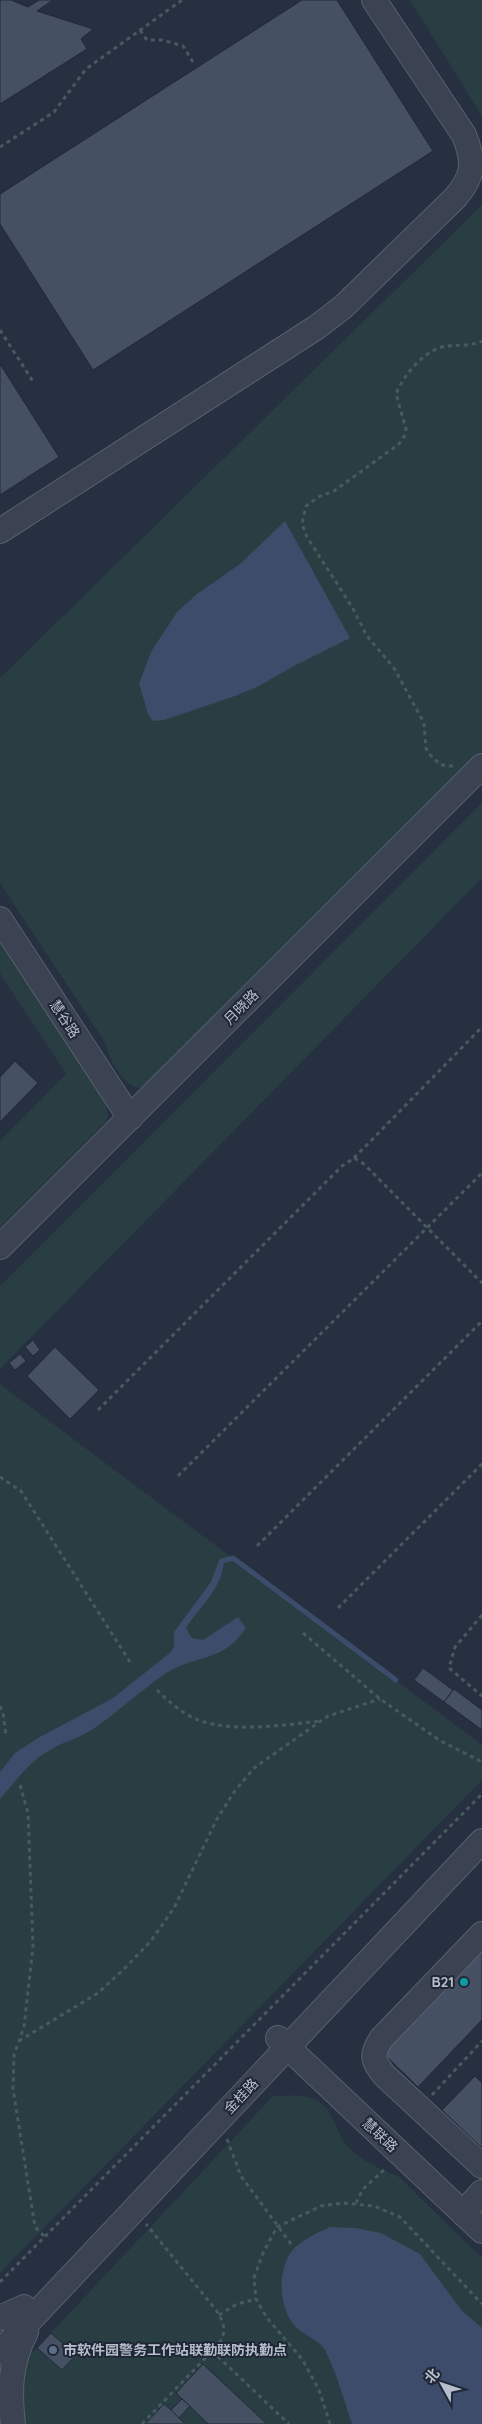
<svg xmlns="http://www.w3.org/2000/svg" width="482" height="2424" font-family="Quicksand,'Noto Sans SC',sans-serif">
<rect width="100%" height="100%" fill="#263041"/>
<g fill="#283e42">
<path d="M410,0H482V116Z"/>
<path d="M482,205V757L152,1088C146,1088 140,1089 135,1087C122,1082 108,1058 106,1044L0,883V678Z"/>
<path d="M482,803V878L0,1369V1286Z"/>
<path d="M0,940L104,1098L108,1116L105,1122L0,1227V1141L66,1074L0,973Z"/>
<path d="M0,1384L482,1745V1780L0,2273Z"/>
<path d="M273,2096C298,2095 321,2093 333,2119C337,2126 340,2137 345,2143C358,2159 379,2169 398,2176L482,2258V2424H27L23,2417L22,2367L33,2352Z"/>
</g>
<g fill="#3c4c6a">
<path d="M285,521L350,638L292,667L259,686L235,696L164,720L153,721L148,714L139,683L152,650L164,632L177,612L197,594L240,564Z"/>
<path d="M219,1560L224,1561C222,1589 200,1606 186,1628L192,1638L203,1640L238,1617L246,1628C223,1663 195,1654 165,1674C140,1691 118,1712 93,1729C80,1738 65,1741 52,1749C30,1760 16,1781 0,1799V1772L15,1753L38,1738L113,1698L171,1652L174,1646V1632L211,1582Z"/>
<path d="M330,2227L355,2228L381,2233L420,2254L462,2311L482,2328V2424H352C344,2400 337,2374 326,2352C320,2339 302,2335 294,2325C279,2307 278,2275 289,2255C298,2241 315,2234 330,2227Z"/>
</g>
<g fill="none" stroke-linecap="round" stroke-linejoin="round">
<path stroke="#3c4c6a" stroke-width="5" d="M222,1561L233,1558L396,1680"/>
</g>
<g fill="#455063" stroke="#212938">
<path d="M0,0H11L28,7L39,0H53L37,11L93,29L81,39L87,49L0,104Z"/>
<path d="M302,0H337L433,151L93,370L0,224V194Z"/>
<path d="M0,364L59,457L0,495Z"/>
<path d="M15,1061L38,1083L0,1122V1077Z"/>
<path d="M33,1340L40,1350L33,1356L25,1347Z"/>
<path d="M55,1347L99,1390L70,1419L27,1376Z"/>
<path d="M20,1354L26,1361L15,1370L9,1363Z"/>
<path d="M423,1668L453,1690L444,1702L414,1680Z"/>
<path d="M454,1689L482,1710V1730L444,1702Z"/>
<path d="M482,1945V2020L418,2087L381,2051Z"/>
<path d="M475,2076L482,2083V2148L442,2110Z"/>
<path d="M51,2333L76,2355L62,2370L37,2348Z"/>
<path d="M203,2364L267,2424H208L176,2393Z"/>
<path d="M182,2399L190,2406L179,2418L171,2410Z"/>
<path d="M164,2404L171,2410L185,2424H145Z"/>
</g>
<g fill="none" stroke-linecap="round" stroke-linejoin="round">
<g stroke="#58606e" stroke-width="26">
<g id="minor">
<path d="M0,531L317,327L343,307L455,198C474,176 475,162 464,135L374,0"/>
<path d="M0,919L130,1118"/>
<path d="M0,1247L482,766"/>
<path d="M482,1934L381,2039C371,2056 372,2059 384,2075L482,2166"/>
<path d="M278,2038L482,2231"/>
<path d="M463,2213L482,2192"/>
<path d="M0,2318L24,2307"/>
<path d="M0,2352L482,1841"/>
<path d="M13,2424C9,2389 10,2363 26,2332"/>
</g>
</g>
<g stroke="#475a5f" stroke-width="3" stroke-dasharray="4 4" stroke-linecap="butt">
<path d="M140,30L147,40H162L183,46L193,62"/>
<path d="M0,147L54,112L86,69L182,0"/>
<path d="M0,330L34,383"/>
<path d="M453,766L441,765L429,754L426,748L424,723L394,668L367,636L352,607L307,537L302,524L306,506L320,496L334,491L399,444L405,435L406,429L396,394C404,374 425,349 447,346C459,345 471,346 482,341"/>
<path d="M354,1158L482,1027"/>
<path d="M98,1410L342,1166L354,1158L364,1164L482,1283"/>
<path d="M178,1476L482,1173"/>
<path d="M0,1477L21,1491L130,1662"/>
<path d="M257,1546L482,1321"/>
<path d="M338,1608L482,1464"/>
<path d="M482,1615L455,1647L449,1668L482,1696"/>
<path d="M303,1633L380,1699L439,1740L482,1762"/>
<path d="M157,1690C170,1703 186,1717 204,1722C241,1732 283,1725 320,1721"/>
<path d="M0,1706L3,1713L6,1736"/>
<path d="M20,1785L28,1813L33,1946L24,2027L14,2055L13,2089L35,2227L45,2237"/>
<path d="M19,2041L98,1993L123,1970L151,1941L174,1908L217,1819L234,1792L254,1768L328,1716L380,1699"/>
<path d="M432,2095L482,2041"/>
<path d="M227,2139L241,2176L291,2244"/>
<path d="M356,2203L363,2189L386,2168"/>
<path d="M0,2282L482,1794"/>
<path d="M219,2315L237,2304L256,2299"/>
<path d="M212,2351L289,2424"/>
<path d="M142,2424L218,2345C227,2332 225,2324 216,2310L146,2224"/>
<path d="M330,2424L319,2390L302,2359L267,2318L256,2299L254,2278L263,2253L277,2227L321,2206L343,2203L374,2206L400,2217L482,2304"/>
</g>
<use href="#minor" stroke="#3b4251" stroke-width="24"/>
</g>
<circle fill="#0f9aa8" stroke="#1f2736" stroke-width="2" cx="464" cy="1982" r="5"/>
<circle fill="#5c6f8a" stroke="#1f2736" stroke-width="2" cx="53" cy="2350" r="5"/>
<g text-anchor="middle" stroke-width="4" stroke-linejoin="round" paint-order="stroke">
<g font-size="14" fill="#b7becb" stroke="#1f2736">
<text transform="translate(241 1007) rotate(-45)" y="5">月晓路</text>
<text transform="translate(65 1019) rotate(57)" y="5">慧谷路</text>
<text transform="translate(241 2096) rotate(-47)" y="5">金桂路</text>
<text transform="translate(380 2135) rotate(43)" y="5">慧联路</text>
</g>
<g font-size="14" font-weight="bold" fill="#b7becb" stroke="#1f2736" text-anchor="end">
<text x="454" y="1987">B21</text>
<text x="63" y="2355" text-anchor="start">市软件园警务工作站联勤联防执勤点</text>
</g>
</g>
<g transform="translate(442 2384) rotate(310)" stroke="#1f2736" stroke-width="4" paint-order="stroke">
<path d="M0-4L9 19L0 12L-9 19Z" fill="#b7becb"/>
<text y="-8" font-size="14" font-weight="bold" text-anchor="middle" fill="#b7becb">北</text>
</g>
</svg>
